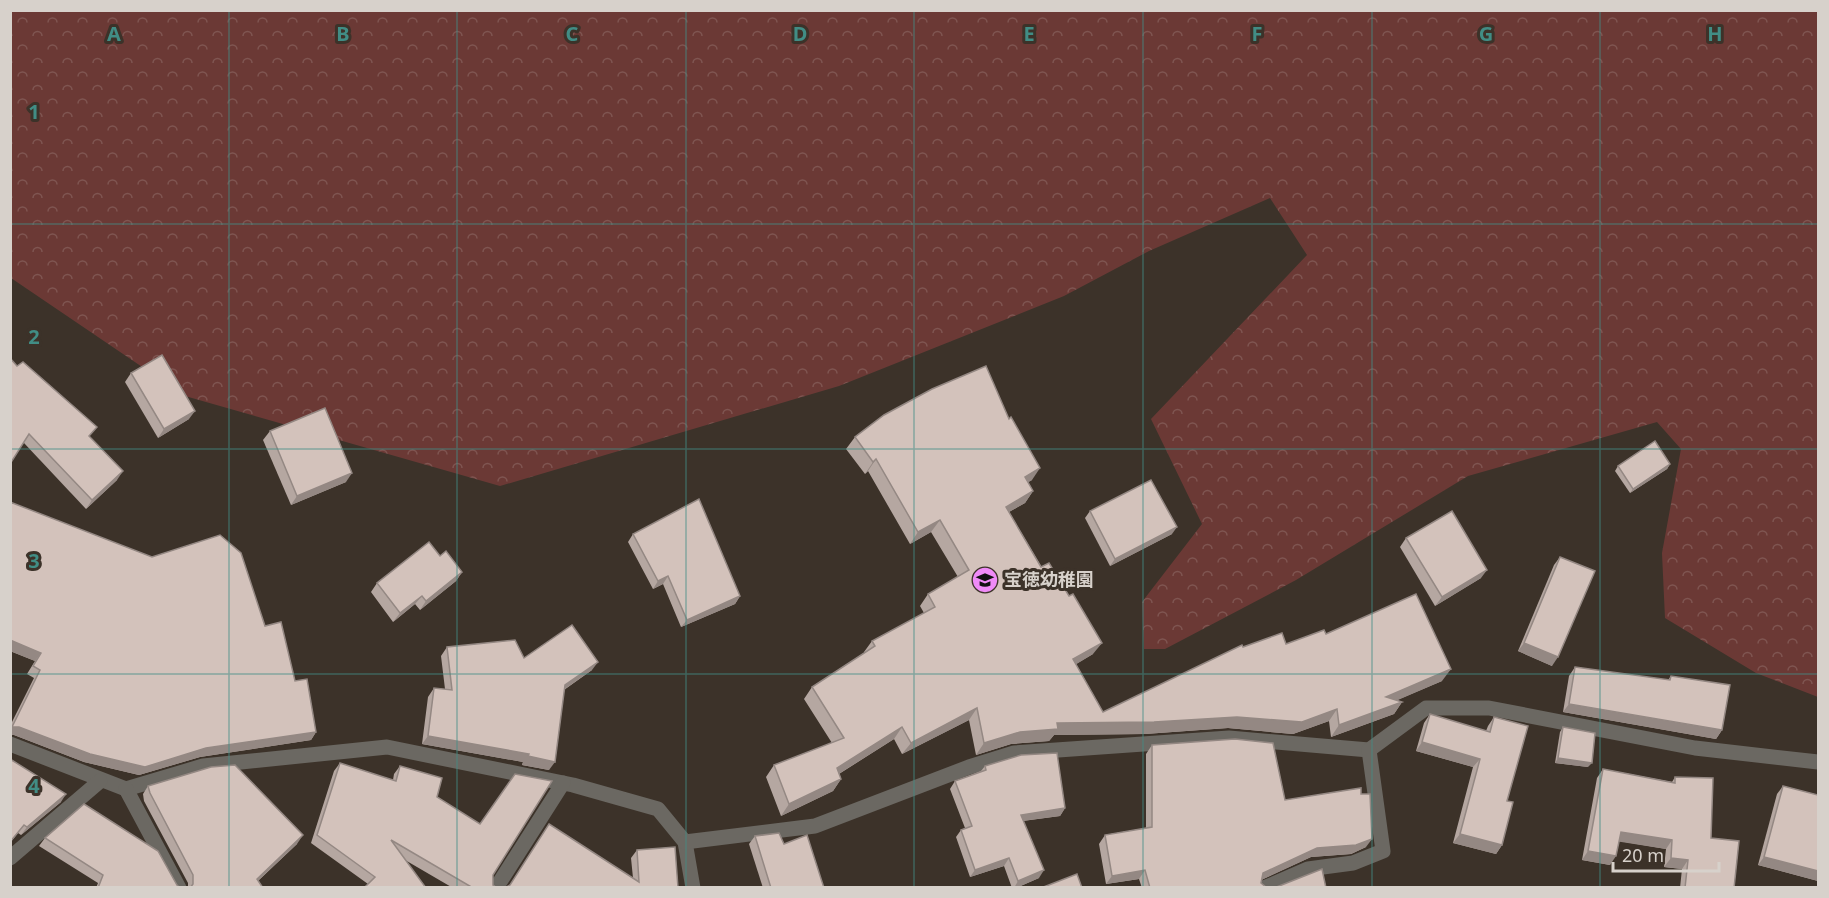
<svg xmlns="http://www.w3.org/2000/svg" width="1829" height="898" font-family="'Noto Sans','Noto Sans JP',sans-serif">
<defs>
<pattern id="forest-crowns" width="20" height="18" patternUnits="userSpaceOnUse" patternTransform="scale(1.5)"><rect width="20" height="18" fill="#6b3935"/><path d="M2 6a3 3 0 1 1 6 0M12 15a3 3 0 1 1 6 0" fill="none" stroke="#7f5551"/></pattern>
</defs>
<rect width="100%" height="100%" fill="#3c3229"/>
<path fill="url(#forest-crowns)" d="M10,11H1818V697L1756,673L1665,618L1662,553L1681,449L1657,422L1468,476L1296,580L1165,649H1144L1142,602L1202,524L1151,419L1307,255L1270,198L1149,251L1064,296L839,386L500,486L185,396L11,278Z"/>
<g fill="none" stroke-linecap="round" stroke-linejoin="round">
<g stroke="#6b6862" stroke-width="15">
<path d="M10,744L126,789L203,766L387,747L573,785L658,809L685,842L693,888"/>
<path d="M126,789L179,888"/>
<path d="M685,842L815,826L969,767L1014,753L1229,738L1369,750L1426,708H1489L1695,748L1818,762"/>
<path d="M10,858L100,781"/>
<path d="M496,888L563,783"/>
<path d="M1264,888L1308,869L1353,863L1383,851L1369,750"/>
</g>
</g>
<g fill="#b5a7a1">
<path d="M17,366L90,437L117,480L86,509L24,443Z"/>
<path d="M131,373L189,419L158,438L125,382Z"/>
<path d="M270,431L346,482L291,505L263,440Z"/>
<path d="M855,437L1032,480L1028,482L1033,491L1025,503L1009,512L1093,654L1076,664L1103,712L1243,647L1286,644L1326,634L1442,681L1397,700L1402,702L1394,714L1331,737L1329,721L1293,734L1228,728L1145,734L1054,735L1049,741L1011,744L976,755L969,720L902,754L894,739L839,774L841,779L833,791L781,816L766,777L774,765L832,743L804,699L812,687L864,653V652L872,641L924,613L920,606L928,594L958,577L931,532L910,544L868,471L865,474L846,449Z"/>
<path d="M1670,464L1667,469L1630,493L1615,471L1618,466Z"/>
<path d="M10,502L265,626L295,681L316,732L311,740L200,757L139,775L84,762L14,735H10V726L34,678L27,674L35,661L10,651Z"/>
<path d="M1090,511L1172,534L1110,566L1085,518Z"/>
<path d="M633,534L740,596L735,604L681,627L663,584L653,589L628,542Z"/>
<path d="M1406,538L1481,578L1435,606L1400,547Z"/>
<path d="M440,556L462,572L456,581L420,610L415,604L393,622L371,592L377,583Z"/>
<path d="M1560,557L1552,666L1518,651L1554,565Z"/>
<path d="M447,647L524,658L592,670L564,690L549,770L522,765L523,762L422,744L428,697L434,688L445,689L441,656Z"/>
<path d="M1575,667L1668,680L1671,676L1722,730L1716,739L1563,712L1569,676Z"/>
<path d="M1430,714L1486,731L1488,726L1494,717L1507,801L1502,845L1496,854L1453,843L1473,767L1416,751L1424,723Z"/>
<path d="M1563,727L1588,767L1555,763L1560,732Z"/>
<path d="M1152,745L1285,800L1366,847L1351,854L1311,857L1261,880V883L1267,888H1142L1139,879L1106,884L1099,844L1105,835L1146,828V754Z"/>
<path d="M10,759L61,802L21,835L18,833L10,843Z"/>
<path d="M340,763L393,780L394,774L400,766L437,797L493,875V885L497,888H453L405,860L426,888H366L368,884L311,843L334,771Z"/>
<path d="M985,766L1065,808L1060,816L1023,821L1039,878L1016,888H1012L1004,866L970,877L956,837L961,830L965,828L950,789L955,781L981,771Z"/>
<path d="M1603,769L1672,782L1675,777L1711,838L1734,888H1680L1682,869L1664,867L1666,849L1619,841L1610,865L1582,860L1597,778Z"/>
<path d="M148,786L297,844L258,881L263,888H188V883L144,801L143,794Z"/>
<path d="M1783,786L1818,795V881L1758,865L1777,794Z"/>
<path d="M755,836L784,844L824,888H763L749,844Z"/>
<path d="M45,838L177,885L180,888H96L98,883L39,846Z"/>
<path d="M637,850L678,888H505L633,878L631,858Z"/>
</g>
<g fill="#948883">
<path d="M195,411L189,419L158,438L164,429Z"/>
<path d="M876,459L868,471L865,474L873,462Z"/>
<path d="M1670,464L1667,469L1630,493L1633,489Z"/>
<path d="M1040,468L1032,480L1017,489L1025,477Z"/>
<path d="M123,471L117,480L86,509L92,500Z"/>
<path d="M352,473L346,482L291,505L297,496Z"/>
<path d="M1033,491L1025,503L998,518L1006,507Z"/>
<path d="M940,520L931,532L910,544L918,532Z"/>
<path d="M1177,527L1172,534L1110,566L1115,559Z"/>
<path d="M1487,570L1481,578L1435,606L1442,597Z"/>
<path d="M462,572L456,581L420,610L426,601Z"/>
<path d="M668,576L663,584L653,589L658,581Z"/>
<path d="M422,596L415,604L393,622L400,613Z"/>
<path d="M740,596L735,604L681,627L687,620Z"/>
<path d="M10,640L41,653L35,661L10,651Z"/>
<path d="M1102,643L1093,654L1065,671L1073,659Z"/>
<path d="M1524,643L1558,657L1552,666L1518,651Z"/>
<path d="M598,662L592,670L559,693L565,685Z"/>
<path d="M1451,669L1442,681L1377,709L1386,697Z"/>
<path d="M1402,702L1394,714L1331,737L1339,725Z"/>
<path d="M1569,704L1722,730L1716,739L1563,712Z"/>
<path d="M977,708L969,720L902,754L911,743Z"/>
<path d="M1337,709L1329,721L1293,734L1228,728L1145,734L1054,735L1049,741L1011,744L976,755L984,743L1020,732L1057,723Z"/>
<path d="M12,727H19L206,748L316,732L311,740L200,757L139,775L84,762L14,735H10V729Z"/>
<path d="M902,727L894,739L829,780L837,768Z"/>
<path d="M428,736L529,754L555,762L549,770L522,765L523,762L422,744Z"/>
<path d="M1422,742L1480,759L1473,767L1416,751Z"/>
<path d="M1558,758L1592,763L1588,767L1555,763Z"/>
<path d="M841,779L833,791L781,816L789,804Z"/>
<path d="M66,794L61,802L21,835L27,827Z"/>
<path d="M1065,808L1060,816L1015,822L1021,815Z"/>
<path d="M1621,832L1672,840L1666,849L1615,841Z"/>
<path d="M1460,834L1502,845L1496,854L1453,843Z"/>
<path d="M303,835L297,844L251,887L257,879Z"/>
<path d="M1372,839L1366,847L1351,854L1311,857L1257,882L1263,873L1317,848Z"/>
<path d="M1588,851L1616,856L1610,865L1582,860Z"/>
<path d="M1764,857L1818,871V881L1758,865Z"/>
<path d="M1009,858L1004,866L970,877L975,870Z"/>
<path d="M1671,858L1688,860L1682,869L1664,867Z"/>
<path d="M1044,870L1039,878L1016,888H1014L1018,881Z"/>
<path d="M1145,870L1139,879L1106,884L1112,876Z"/>
</g>
<g fill="#d3c2bb" stroke="#948883" stroke-width="1.5">
<path d="M162,355L195,411L164,429L131,373Z"/>
<path d="M10,358L17,366L23,362L97,427L89,436L123,471L92,500L29,434L10,464Z"/>
<path d="M986,366L1009,419L1011,417L1040,468L1025,477L1033,491L1006,507L1041,567L1049,563L1069,596L1073,594L1102,643L1073,659L1103,712L1242,645L1243,647L1282,633L1286,644L1324,630L1326,634L1416,594L1451,669L1386,697L1402,702L1339,725L1337,709L1302,722L1237,717L1154,722L1057,723L1058,729L1020,732L984,743L977,708L911,743L902,727L837,768L841,779L789,804L774,765L844,738L812,687L875,646L872,641L935,607L928,594L969,570L940,520L918,532L876,459L873,462L855,437L884,415L932,389Z"/>
<path d="M325,408L352,473L297,496L270,431Z"/>
<path d="M1655,441L1670,464L1633,489L1618,466Z"/>
<path d="M1151,480L1177,527L1115,559L1090,511Z"/>
<path d="M699,499L740,596L687,620L668,576L658,581L633,534Z"/>
<path d="M10,502L152,557L220,535L241,553L265,626L281,622L295,681L307,679L316,732L206,748L145,767L90,754L19,727H12L40,670L33,666L41,653L10,640Z"/>
<path d="M1452,511L1487,570L1442,597L1406,538Z"/>
<path d="M429,542L440,556L446,551L462,572L426,601L422,596L400,613L377,583Z"/>
<path d="M1560,557L1595,571L1558,657L1524,643Z"/>
<path d="M572,625L598,662L565,685L555,762L528,756L529,754L428,736L434,688L452,690L447,647L515,640L524,658Z"/>
<path d="M1575,667L1670,680L1671,676L1730,685L1722,730L1569,704Z"/>
<path d="M1430,714L1490,732L1494,717L1528,726L1507,801L1513,802L1502,845L1460,834L1480,759L1422,742Z"/>
<path d="M1563,727L1595,733L1592,763L1558,758Z"/>
<path d="M1235,739L1273,743L1285,800L1361,788V794H1370L1372,839L1356,845L1317,848L1263,873L1261,883L1267,888H1150L1145,870L1112,876L1105,835L1152,827V745Z"/>
<path d="M1057,753L1065,808L1021,815L1044,870L1018,881L1009,858L975,870L961,830L972,826L955,781L986,770L985,766L1021,755Z"/>
<path d="M10,759L66,794L27,827L24,825L10,842Z"/>
<path d="M340,763L396,781L400,766L442,778L437,797L480,824L515,774L552,781L493,875V885L497,888H473L391,840L426,888H368L366,886L375,877L317,835Z"/>
<path d="M235,765L303,835L257,879L263,888H190L193,884V875L150,793L148,786L211,767Z"/>
<path d="M1603,769L1675,783V777L1713,778L1711,838L1739,841L1734,888H1685L1688,860L1671,858L1672,840L1621,832L1616,856L1588,851Z"/>
<path d="M1783,786L1818,795V871L1764,857Z"/>
<path d="M84,804L158,851L177,885L180,888H98L103,875L45,838Z"/>
<path d="M549,824L639,882L637,850L675,847L678,888H505L510,885Z"/>
<path d="M779,833L784,844L807,835L824,888H771L755,836Z"/>
<path d="M1322,869L1326,888H1274Z"/>
<path d="M1077,874L1082,888H1041Z"/>
</g>
<path fill="none" stroke="#418d85" stroke-width="1.5" stroke-opacity="0.55" d="M229,10V888M457,10V888M686,10V888M914,10V888M1143,10V888M1372,10V888M1600,10V888M10,224H1818M10,449H1818M10,674H1818"/>
<defs>
<g id="school-disc" transform="scale(1.35)"><circle r="9.5" fill="#ef8bf7" stroke="#3c3229"/><path d="M0-5L7-2L0 1L-7-2ZM-4 1L0 2.5L4 1V4Q0 6-4 4Z" fill="#111"/></g>
</defs>
<g fill-rule="evenodd">
<use href="#school-disc" x="985" y="580"/>
</g>
<g text-anchor="middle" stroke-width="6" stroke-linejoin="round" paint-order="stroke">
<g font-size="18" font-weight="bold" fill="#d7d1cb" stroke="#3c3229" text-anchor="start">
<text x="1004" y="586">宝徳幼稚園</text>
</g>
</g>
<g font-size="20" text-anchor="middle" font-weight="bold" fill="#418d85" stroke="#3c3229" stroke-width="6" stroke-linejoin="round" paint-order="stroke">
<text x="114" y="41">A</text>
<text x="343" y="41">B</text>
<text x="572" y="41">C</text>
<text x="800" y="41">D</text>
<text x="1029" y="41">E</text>
<text x="1257" y="41">F</text>
<text x="1486" y="41">G</text>
<text x="1715" y="41">H</text>
<text x="34" y="119">1</text>
<text x="34" y="344">2</text>
<text x="34" y="568">3</text>
<text x="34" y="793">4</text>
</g>
<rect width="1829" height="898" fill="none" stroke="#d7d1cb" stroke-width="24"/>
<path d="M1613 862v9h106v-9" fill="none" stroke="#d7d1cb" stroke-width="3"/>
<text x="1622" y="862" font-size="18" fill="#d7d1cb" stroke="#3c3229" stroke-width="4.5" paint-order="stroke">20 m</text>
</svg>
